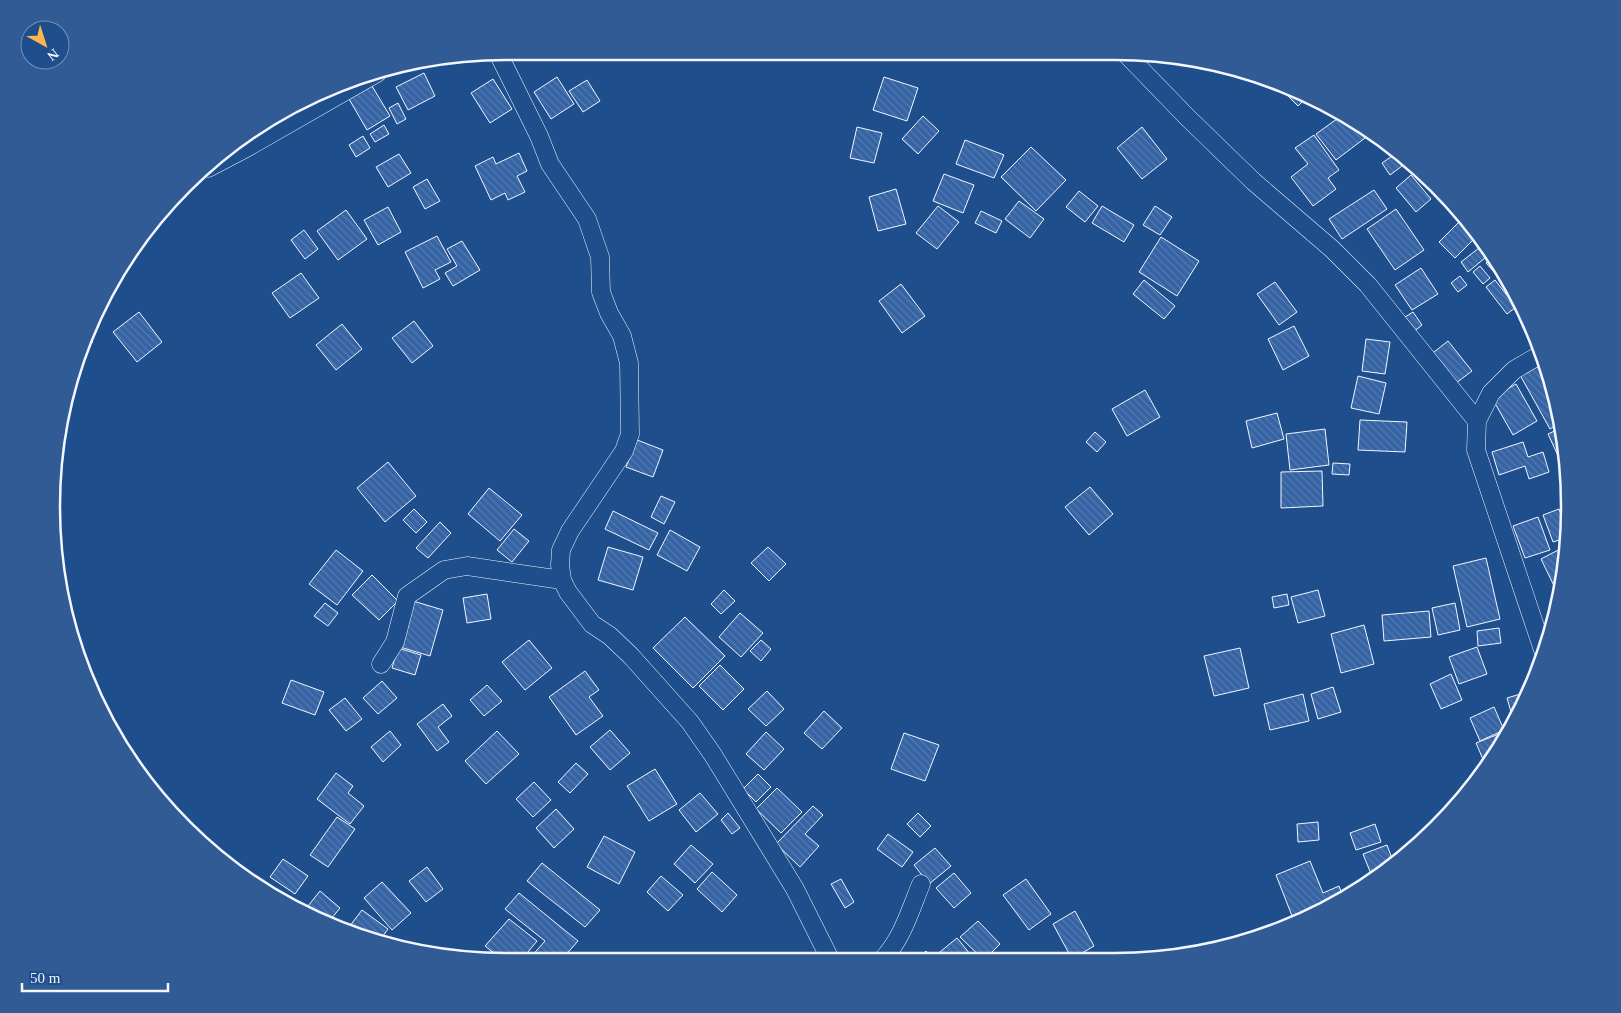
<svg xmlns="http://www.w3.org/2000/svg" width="1621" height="1013" font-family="'Times New Roman',serif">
<defs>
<pattern id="building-back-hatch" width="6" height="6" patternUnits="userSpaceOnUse" patternTransform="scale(1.25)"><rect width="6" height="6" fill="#3563a3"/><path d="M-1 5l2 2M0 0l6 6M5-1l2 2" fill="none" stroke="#537ab1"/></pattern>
</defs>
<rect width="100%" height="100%" fill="#1f4e8c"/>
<g fill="url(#building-back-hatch)" stroke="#f2f6ff">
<path d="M424,73L435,96L408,110L396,87Z"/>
<path d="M557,77L574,104L551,119L534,92Z"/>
<path d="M884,77L918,88L907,121L873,110Z"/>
<path d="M493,79L512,109L490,123L471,93Z"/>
<path d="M587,80L600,101L583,112L569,91Z"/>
<path d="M1277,83L1288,86L1307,97L1298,106L1276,84Z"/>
<path d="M372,86L390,116L367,130L349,99Z"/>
<path d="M398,103L406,119L397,124L389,108Z"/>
<path d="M923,116L939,131L918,154L902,139Z"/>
<path d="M1341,116L1353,123L1365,138L1336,160L1316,134Z"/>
<path d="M384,125L389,134L375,142L370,134Z"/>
<path d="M857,127L882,133L874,163L850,158Z"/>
<path d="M1142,127L1167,159L1142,179L1117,148Z"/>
<path d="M1314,135L1339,170L1328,178L1336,189L1313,206L1291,177L1308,164L1295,148Z"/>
<path d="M363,136L370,148L356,157L349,145Z"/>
<path d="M965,140L1004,155L994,178L956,164Z"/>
<path d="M1031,147L1066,180L1036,211L1001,177Z"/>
<path d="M519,153L527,171L517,176L525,192L508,200L505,193L491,200L475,166L493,157L496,164Z"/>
<path d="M399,154L411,173L388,187L376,167Z"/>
<path d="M1395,154L1402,166L1390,175L1382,163Z"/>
<path d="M944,174L974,185L963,213L933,201Z"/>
<path d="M1411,175L1431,199L1416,212L1396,188Z"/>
<path d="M427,179L440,201L425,209L413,187Z"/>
<path d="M896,189L906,224L878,231L869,197Z"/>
<path d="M1374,190L1387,209L1342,239L1329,219Z"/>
<path d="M1079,191L1098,206L1085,222L1066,207Z"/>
<path d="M1019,201L1044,219L1030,238L1005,219Z"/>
<path d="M938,206L959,222L937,249L916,233Z"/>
<path d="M1102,206L1134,225L1124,242L1092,223Z"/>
<path d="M1155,206L1172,217L1160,235L1143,225Z"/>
<path d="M388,207L401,232L378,245L364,220Z"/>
<path d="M1396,209L1424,250L1395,270L1367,229Z"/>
<path d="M346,210L367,239L338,260L317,231Z"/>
<path d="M981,211L1002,221L996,233L975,223Z"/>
<path d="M1463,218L1478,235L1455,258L1439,242Z"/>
<path d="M304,230L318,249L305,259L291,240Z"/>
<path d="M437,236L451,262L435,270L440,279L423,288L405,252Z"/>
<path d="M1161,237L1199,261L1177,296L1139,272Z"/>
<path d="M462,241L480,270L453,286L445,273L457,266L447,249Z"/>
<path d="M1484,244L1491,253L1468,272L1461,262Z"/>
<path d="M1493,257L1506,276L1501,280L1486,263Z"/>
<path d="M1480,266L1490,278L1483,284L1473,272Z"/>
<path d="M1421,268L1438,294L1412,310L1395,285Z"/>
<path d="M301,273L319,298L290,318L272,293Z"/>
<path d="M1460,276L1467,285L1458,292L1451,283Z"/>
<path d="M1508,278L1509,279L1517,296L1505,281Z"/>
<path d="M1144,280L1175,306L1164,319L1133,294Z"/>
<path d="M1495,280L1516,307L1507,314L1486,287Z"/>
<path d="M1275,282L1297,312L1279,325L1257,294Z"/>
<path d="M901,284L925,316L902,333L879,301Z"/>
<path d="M139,312L162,342L137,362L113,332Z"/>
<path d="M1413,312L1422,325L1412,333L1402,319Z"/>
<path d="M414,321L433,346L412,363L392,338Z"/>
<path d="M342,324L362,349L336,370L316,345Z"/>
<path d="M1294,326L1309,356L1283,370L1268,339Z"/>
<path d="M87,336L93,342L78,355Z"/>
<path d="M1366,339L1390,342L1385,374L1362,371Z"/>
<path d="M1448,341L1472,371L1452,386L1429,356Z"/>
<path d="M1546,361L1560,423L1550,429L1520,375Z"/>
<path d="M1358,376L1386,383L1379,414L1351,408Z"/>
<path d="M1516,384L1537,421L1513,435L1492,398Z"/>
<path d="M1145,390L1160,417L1127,436L1112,409Z"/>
<path d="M1277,413L1284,439L1252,448L1246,421Z"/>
<path d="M1360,420L1407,422L1405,452L1358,450Z"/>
<path d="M1561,428L1566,447V457L1560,460L1548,434Z"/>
<path d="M1325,429L1329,465L1290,470L1286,434Z"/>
<path d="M1095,432L1106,442L1097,452L1086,442Z"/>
<path d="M637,440L663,450L653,477L626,467Z"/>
<path d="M1523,442L1528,457L1543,452L1549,472L1529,479L1525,466L1499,475L1492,452Z"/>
<path d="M388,462L416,496L385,522L357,488Z"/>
<path d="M1333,463L1350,464L1349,475L1332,474Z"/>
<path d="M1322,471L1323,506L1281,508V472Z"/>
<path d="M1090,487L1113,514L1089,535L1065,507Z"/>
<path d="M489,488L522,515L500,541L468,514Z"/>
<path d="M661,496L675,502L664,524L651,517Z"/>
<path d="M414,509L427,522L416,533L403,520Z"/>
<path d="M1559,509L1569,537L1553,542L1543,515Z"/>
<path d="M613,511L658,533L649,550L605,529Z"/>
<path d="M1538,517L1550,550L1525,558L1513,526Z"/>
<path d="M440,522L451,533L428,558L416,548Z"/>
<path d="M514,529L529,541L512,562L497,550Z"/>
<path d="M670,530L700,547L687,571L657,555Z"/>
<path d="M608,547L643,557L633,590L598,580Z"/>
<path d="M768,547L786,564L769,581L751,563Z"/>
<path d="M1564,547L1566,552L1558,594L1541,559Z"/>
<path d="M336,550L363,571L337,605L309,584Z"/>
<path d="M1486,558L1500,619L1467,627L1453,566Z"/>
<path d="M372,575L398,601L379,620L352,595Z"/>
<path d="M724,590L735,601L721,614L711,604Z"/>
<path d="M1318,590L1325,616L1298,623L1291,597Z"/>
<path d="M487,594L491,619L467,623L463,598Z"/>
<path d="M1287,594L1289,605L1274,608L1272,597Z"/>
<path d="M413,601L443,610L430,656L400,647Z"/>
<path d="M325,603L338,613L328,626L314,616Z"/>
<path d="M1455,603L1460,630L1438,635L1432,608Z"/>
<path d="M1429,611L1431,637L1384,641L1382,615Z"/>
<path d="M740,613L763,633L741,657L719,637Z"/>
<path d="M685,617L725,656L693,688L653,648Z"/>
<path d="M1364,625L1374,664L1341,673L1331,634Z"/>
<path d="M1499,628L1501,643L1478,646L1477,631Z"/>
<path d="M529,640L552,668L525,690L502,662Z"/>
<path d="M761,640L771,649L761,661L750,651Z"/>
<path d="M1477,647L1487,674L1459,684L1449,657Z"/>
<path d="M398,648L421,655L415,675L392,668Z"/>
<path d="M1240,648L1249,688L1214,696L1204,656Z"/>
<path d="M720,665L744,689L723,710L699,686Z"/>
<path d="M585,671L599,690L589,697L603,716L576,735L549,697Z"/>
<path d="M1451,674L1462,700L1441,709L1430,684Z"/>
<path d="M291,680L324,692L315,715L282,703Z"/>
<path d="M382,681L397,698L378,714L363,698Z"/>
<path d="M487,685L502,701L484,716L470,700Z"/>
<path d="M1333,687L1341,712L1318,719L1311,694Z"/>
<path d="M767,691L784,709L766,726L748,709Z"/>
<path d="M1527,692L1523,708L1517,718L1513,719L1507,698Z"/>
<path d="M1303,694L1309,721L1270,730L1264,704Z"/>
<path d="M345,698L362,719L346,731L329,710Z"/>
<path d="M443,704L452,716L438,727L449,742L437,751L417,724Z"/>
<path d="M1494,707L1504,730L1480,741L1470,718Z"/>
<path d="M824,711L842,728L822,749L804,733Z"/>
<path d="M610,730L630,753L610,770L590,747Z"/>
<path d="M390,731L401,745L383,762L371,747Z"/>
<path d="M497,731L519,754L486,784L465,761Z"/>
<path d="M766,732L784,749L764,770L746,754Z"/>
<path d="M1504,732L1506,735L1489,762L1485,764L1476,743Z"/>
<path d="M904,733L939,745L925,781L891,769Z"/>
<path d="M576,763L588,774L570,793L558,782Z"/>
<path d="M655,769L677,804L649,821L627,786Z"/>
<path d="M336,773L353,786L348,793L364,806L350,824L317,799Z"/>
<path d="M758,774L771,787L756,802L743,789Z"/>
<path d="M534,782L551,800L533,817L516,799Z"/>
<path d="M777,788L802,812L781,833L756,809Z"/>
<path d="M700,793L718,814L696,832L679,810Z"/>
<path d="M813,806L823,815L805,834L819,846L800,867L776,844Z"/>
<path d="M556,809L574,829L554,848L536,828Z"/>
<path d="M728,813L740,828L732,834L721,820Z"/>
<path d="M918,813L931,826L920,837L907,824Z"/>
<path d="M337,817L355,829L328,867L310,855Z"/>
<path d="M1318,822L1319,840L1298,842L1297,824Z"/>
<path d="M1375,824L1381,842L1356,850L1350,833Z"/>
<path d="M888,834L913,852L902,867L877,849Z"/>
<path d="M604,836L635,852L619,884L587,867Z"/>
<path d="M691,845L713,864L695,883L674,864Z"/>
<path d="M1387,845L1394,864L1373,879L1363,854Z"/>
<path d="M935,848L951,866L929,884L914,865Z"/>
<path d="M283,859L308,876L295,894L270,877Z"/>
<path d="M1310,861L1323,893L1339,886L1344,899L1294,921L1276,875Z"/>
<path d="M542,863L600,910L585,927L527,881Z"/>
<path d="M427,867L443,889L426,902L409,881Z"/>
<path d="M712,872L737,895L722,912L697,889Z"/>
<path d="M954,873L971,893L954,908L936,888Z"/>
<path d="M661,876L683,895L668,911L647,892Z"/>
<path d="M841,879L854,902L845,908L831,884Z"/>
<path d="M1026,879L1051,914L1029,930L1003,895Z"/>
<path d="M382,882L411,913L392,930L364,898Z"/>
<path d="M320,891L340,908L327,924L304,911Z"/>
<path d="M519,893L578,941L563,958H530L545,941L505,909Z"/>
<path d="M362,910L388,929L380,940L346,931Z"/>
<path d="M1075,911L1094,946L1072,959L1053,924Z"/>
<path d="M509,919L537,941L523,958H500L485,946Z"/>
<path d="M978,921L1000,944L984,960L960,937Z"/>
<path d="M957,938L975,960H939L935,956Z"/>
<path d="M926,951L934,960H916Z"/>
<path d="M999,953L1005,960H990Z"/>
</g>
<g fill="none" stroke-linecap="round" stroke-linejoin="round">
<g stroke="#f2f6ff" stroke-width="19">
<g id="minor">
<path d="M498,53L539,136L550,164L587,219L600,257L601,292L609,313L622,336L629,363L630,434L624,451L570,531L561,550L560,565L562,580L568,592L592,624L610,636L631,656L690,722L713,755L795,889L830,959"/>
<path d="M1127,55L1187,117L1254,182L1332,249L1368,285L1477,421"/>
<path d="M208,168L248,147L377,73"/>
<path d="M1543,353L1514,370L1491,393L1477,421L1476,450L1544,653"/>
<path d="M381,664L395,642L407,596L444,570L467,566L562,580"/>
<path d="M882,960C902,939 910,911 921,884"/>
</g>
</g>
<use href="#minor" stroke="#1f4e8c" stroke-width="18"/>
</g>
<path d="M0 0H1621V1013H0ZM506 60H1115A446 446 0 0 1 1561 506V507A446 446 0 0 1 1115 953H506A446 446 0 0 1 60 507V506A446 446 0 0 1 506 60Z" fill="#305b95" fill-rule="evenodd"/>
<path fill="none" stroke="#f2f6ff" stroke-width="2.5" d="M506 60H1115A446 446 0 0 1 1561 506V507A446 446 0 0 1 1115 953H506A446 446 0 0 1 60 507V506A446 446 0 0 1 506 60Z"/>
<g transform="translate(45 45) rotate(141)"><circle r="24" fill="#1f4e8c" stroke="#7391ba"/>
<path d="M0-4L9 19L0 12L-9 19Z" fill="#ffb74d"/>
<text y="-8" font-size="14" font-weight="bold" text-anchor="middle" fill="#f2f6ff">N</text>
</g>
<path d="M22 983v8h146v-8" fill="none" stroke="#f2f6ff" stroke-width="2.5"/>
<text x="30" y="983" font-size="15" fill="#f2f6ff" stroke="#1f4e8c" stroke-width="4" paint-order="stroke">50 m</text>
</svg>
